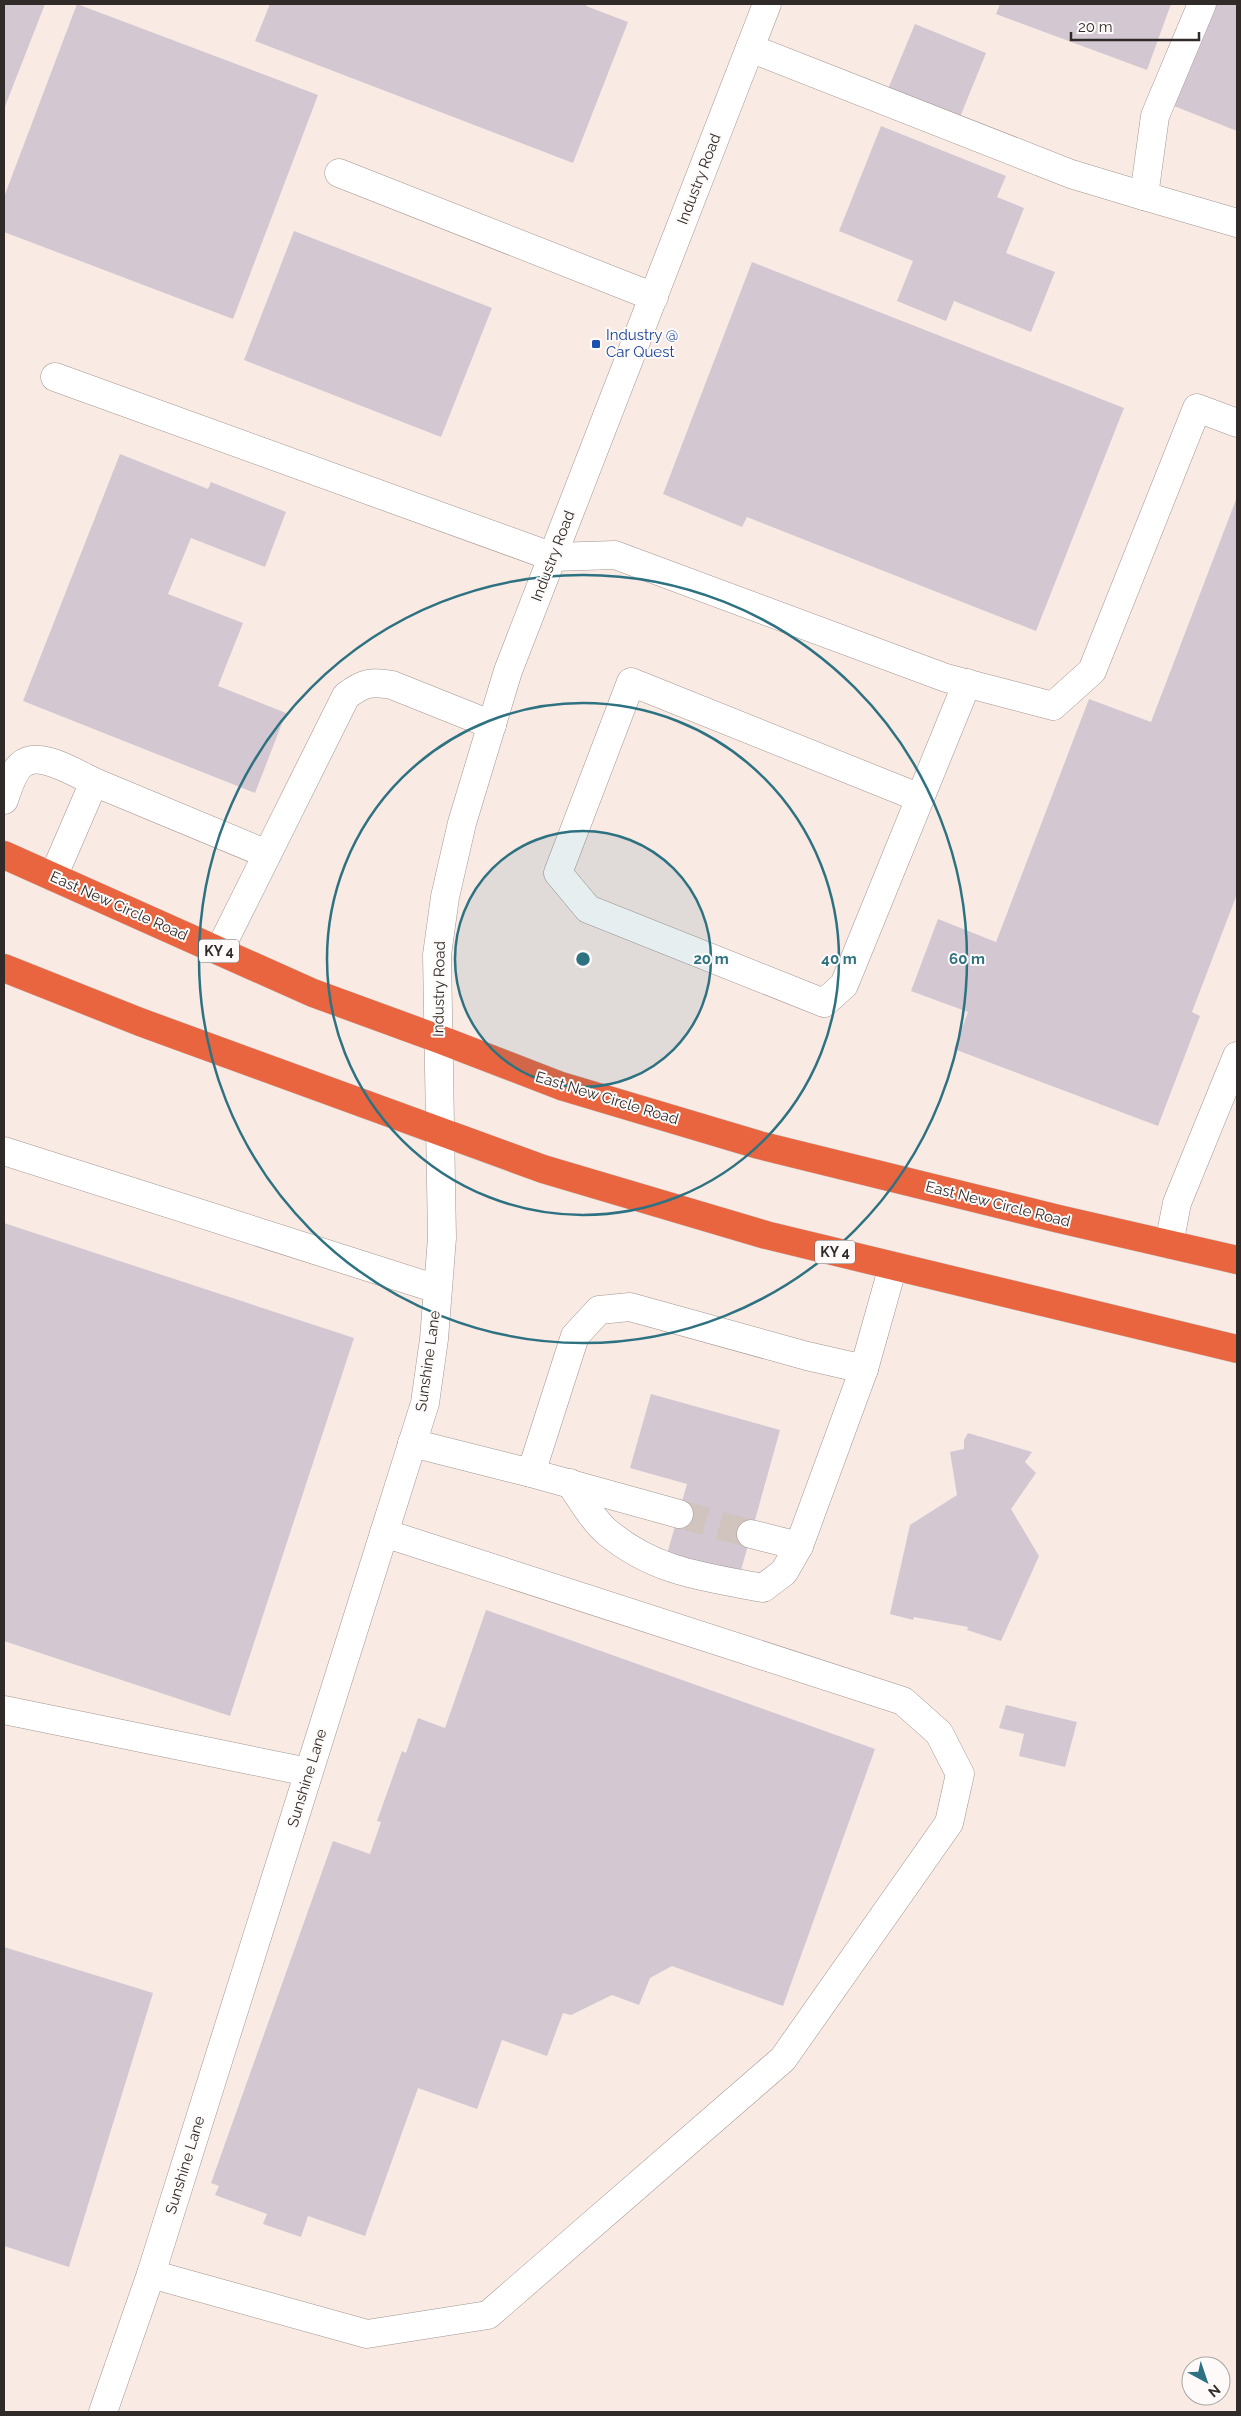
<svg xmlns="http://www.w3.org/2000/svg" width="1241" height="2416" font-family="Raleway,sans-serif">
<rect width="100%" height="100%" fill="#f9eae4"/>
<g fill="#d3c8d2">
<path d="M4,4H45L4,109Z"/>
<path d="M77,4L318,95L233,319L4,232V197Z"/>
<path d="M270,4H587L586,6L628,22L573,163L255,41Z"/>
<path d="M1000,4H1171L1147,70L996,14Z"/>
<path d="M1208,4H1237V131L1169,104Z"/>
<path d="M915,24L986,53L960,117L888,89Z"/>
<path d="M881,126L1006,176L997,197L1024,208L1006,253L1055,272L1031,332L954,301L946,321L897,301L913,261L839,231Z"/>
<path d="M294,231L492,308L441,437L244,360Z"/>
<path d="M752,262L1124,408L1036,631L747,517L742,527L663,494Z"/>
<path d="M120,454L208,489L211,482L286,512L265,567L191,538L168,594L243,623L218,686L286,713L255,793L23,701Z"/>
<path d="M1237,497V894L1192,1012L1200,1016L1158,1126L954,1049L968,1012L911,991L938,919L996,942L1089,699L1151,722Z"/>
<path d="M4,1223L354,1338L230,1716L4,1641Z"/>
<path d="M651,1394L780,1430L740,1574L667,1554L687,1484L630,1468Z"/>
<path d="M968,1433L1032,1452L1025,1462L1036,1473L1011,1509L1039,1556L1001,1641L967,1630L968,1627L914,1617L913,1620L890,1614L910,1525L957,1495L950,1452L964,1449V1440Z"/>
<path d="M486,1610L875,1749L783,2006L672,1966L650,1978L639,2005L612,1995L571,2015L563,2013L547,2056L502,2040L477,2109L418,2088L365,2236L308,2216L301,2237L263,2224L267,2214L215,2195L219,2186L211,2183L333,1841L370,1854L381,1822L377,1821L402,1751L406,1753L418,1718L445,1728Z"/>
<path d="M1006,1705L1077,1722L1065,1767L1019,1756L1024,1734L999,1728Z"/>
<path d="M4,1947L153,1993L69,2267L4,2246Z"/>
</g>
<g fill="none" stroke-linecap="round" stroke-linejoin="round">
<path stroke="#d1c4be" stroke-width="28" stroke-dasharray="28 14" stroke-linecap="butt" d="M679,1514L751,1534"/>
<g stroke="#a29590" stroke-width="29">
<g id="minor">
<path d="M1202,4L1155,116L1144,196L1237,223"/>
<path d="M750,48L1071,174L1144,196"/>
<path d="M339,173L654,297"/>
<path d="M55,377L553,557L615,555L946,678L1053,706L1092,671L1197,408L1237,423"/>
<path d="M920,798L631,682L558,873L588,909L824,1003L844,985L967,683"/>
<path d="M4,800C8,789 12,773 21,765C38,749 77,774 94,782"/>
<path d="M53,877L94,782L267,854"/>
<path d="M219,951L346,696C363,683 371,681 392,685L492,725"/>
<path d="M4,1151L437,1289"/>
<path d="M1169,1244L1177,1203L1237,1056"/>
<path d="M412,1443L531,1473L575,1336L599,1310L630,1307L807,1356L864,1369L893,1266"/>
<path d="M531,1473L679,1514"/>
<path d="M570,1483C581,1499 593,1520 607,1532C655,1572 704,1577 763,1588L784,1572L799,1546L864,1369"/>
<path d="M751,1534L799,1546"/>
<path d="M4,1710L308,1772"/>
<path d="M151,2274L367,2334L488,2315L783,2059L949,1823L960,1774L939,1733L903,1701L384,1533"/>
<path d="M103,2412L151,2274L425,1403L434,1339L442,1238L437,955L445,897L462,823L508,671L767,4"/>
</g>
</g>
<g stroke="#cdcccb" stroke-width="29">
<g id="highway">
<path d="M4,855L313,993L439,1039L561,1086L759,1145L1059,1219L1237,1260"/>
<path d="M4,968L140,1022L543,1169L766,1235L1237,1349"/>
</g>
</g>
<use href="#minor" stroke="#fff" stroke-width="28"/>
<use href="#highway" stroke="#e86540" stroke-width="28"/>
</g>
<circle cx="583" cy="959" r="128" fill="#2e7282" fill-opacity=".12"/>
<g fill="none" stroke="#2e7282" stroke-width="2.5">
<circle cx="583" cy="959" r="128"/>
<circle cx="583" cy="959" r="256"/>
<circle cx="583" cy="959" r="384"/>
</g>
<rect fill="#1a4fb4" stroke="#fdfaf9" stroke-width="2" x="591" y="339" width="10" height="10" rx="2.5"/>
<g text-anchor="middle" stroke-width="4" stroke-linejoin="round" paint-order="stroke">
<g fill="#fdfaf9" stroke="#6e6967" stroke-width="1">
<rect x="199" y="939.5" width="40" height="23" rx="4"/>
<rect x="815" y="1240.5" width="40" height="23" rx="4"/>
</g>
<g font-size="14" font-weight="bold" fill="#302b28">
<text x="219" y="956">KY 4</text>
<text x="835" y="1257">KY 4</text>
</g>
<g font-size="15" fill="#302b28" stroke="#fdfaf9">
<text transform="translate(699 179) rotate(-69)" y="5">Industry Road</text>
<text transform="translate(553 556) rotate(-69)" y="5">Industry Road</text>
<text transform="translate(119 906) rotate(24)" y="5">East New Circle Road</text>
<text transform="translate(439 989) rotate(-89)" y="5">Industry Road</text>
<text transform="translate(607 1098) rotate(17)" y="5">East New Circle Road</text>
<text transform="translate(998 1204) rotate(14)" y="5">East New Circle Road</text>
<text transform="translate(428 1361) rotate(-82)" y="5">Sunshine Lane</text>
<text transform="translate(307 1778) rotate(-73)" y="5">Sunshine Lane</text>
<text transform="translate(185 2165) rotate(-73)" y="5">Sunshine Lane</text>
</g>
<g font-size="15" fill="#164399" stroke="#fdfaf9" text-anchor="start">
<text x="606" y="340">Industry @<tspan x="606" dy="17">Car Quest</tspan></text>
</g>
</g>
<circle cx="583" cy="959" r="8" fill="#2e7282" stroke="#fdfaf9" stroke-width="2.5"/>
<g font-size="15" text-anchor="middle" font-weight="bold" fill="#2e7282" stroke="#fdfaf9" stroke-width="4" stroke-linejoin="round" paint-order="stroke">
<text x="711" y="964">20 m</text>
<text x="839" y="964">40 m</text>
<text x="967" y="964">60 m</text>
</g>
<rect width="1241" height="2416" fill="none" stroke="#302b28" stroke-width="10"/>
<g transform="translate(1206 2381) rotate(140)"><circle r="24" fill="#fdfaf9" stroke="#aba7a5"/>
<path d="M0-4L9 19L0 12L-9 19Z" fill="#2e7282"/>
<text y="-8" font-size="14" font-weight="bold" text-anchor="middle" fill="#302b28">N</text>
</g>
<path d="M1071 32v8h128v-8" fill="none" stroke="#302b28" stroke-width="2.5"/>
<text x="1078" y="32" font-size="15" fill="#302b28" stroke="#fdfaf9" stroke-width="4" paint-order="stroke">20 m</text>
</svg>
